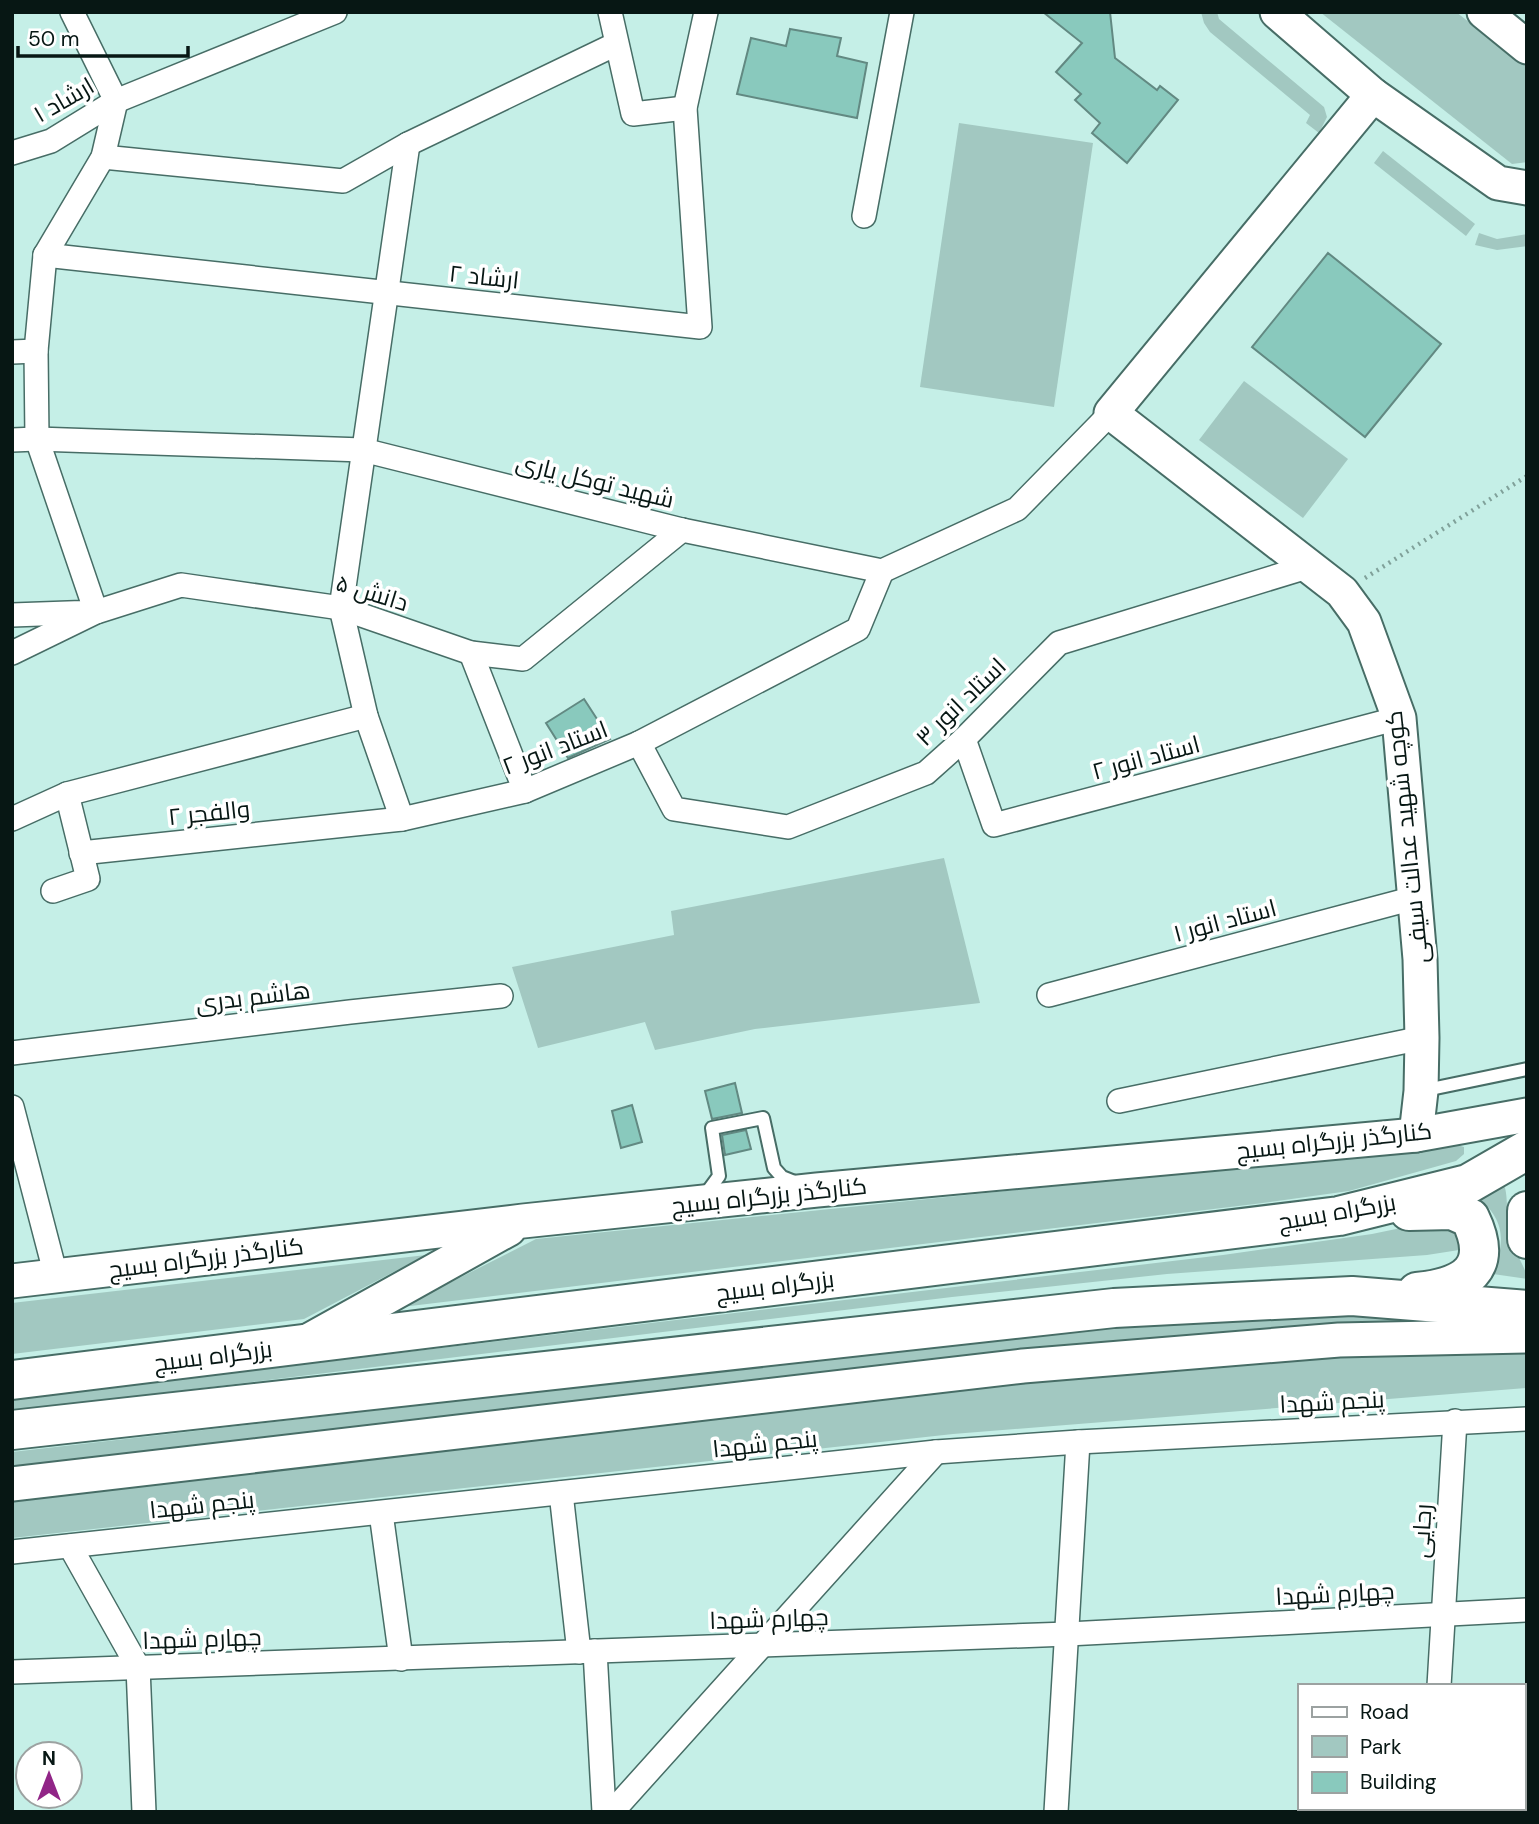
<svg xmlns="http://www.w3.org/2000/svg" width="1539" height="1824" font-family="'DM Sans',Cairo,sans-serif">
<rect width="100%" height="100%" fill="#c5efe7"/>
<g fill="#a2c8c1">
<path d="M1201,12H1217L1219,19L1324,107L1327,117L1319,133L1306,123L1310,115L1210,32L1204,23Z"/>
<path d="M1320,12H1456L1527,67V162L1512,164Z"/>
<path d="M959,123L1093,143L1054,407L920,387Z"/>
<path d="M1383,151L1475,224L1466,236L1374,163Z"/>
<path d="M1479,233L1497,239L1527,234V246L1497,250L1475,245Z"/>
<path d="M1244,381L1348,459L1303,518L1199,440Z"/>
<path d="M944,858L980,1003L755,1029L655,1050L645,1022L538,1048L512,967L674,935L671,911Z"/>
<path d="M1458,1145L1464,1147V1154L1456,1161L1349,1191L1255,1204L402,1307L536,1239Z"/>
<path d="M1503,1184C1509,1191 1506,1221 1508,1233C1511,1247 1527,1268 1527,1279L1493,1274C1506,1238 1505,1219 1474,1194Z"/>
<path d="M1449,1218L1466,1239L1459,1250L1427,1255L1167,1274L952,1297L12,1411V1399L1223,1255L1372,1234Z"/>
<path d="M426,1255L304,1319L12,1354V1303Z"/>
<path d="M1357,1310L1486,1316L12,1472V1452L1075,1330Z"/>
<path d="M1527,1346V1388L953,1434L12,1538V1496L1075,1371Z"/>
</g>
<g fill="#89c9bd" stroke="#628982" stroke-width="2">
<path d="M1043,12H1110L1115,58L1157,90L1160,86L1178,100L1127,163L1092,133L1100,123L1075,100L1081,94L1056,72L1082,43Z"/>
<path d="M790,29L841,38L837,56L867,63L857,118L737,94L751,38L786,46Z"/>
<path d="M1328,253L1441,344L1365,437L1252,347Z"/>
<path d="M584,699L610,739L568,758L546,723Z"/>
<path d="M735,1083L742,1113L712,1119L705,1091Z"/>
<path d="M632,1105L642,1142L621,1148L612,1111Z"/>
<path d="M746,1130L751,1149L725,1155L722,1135Z"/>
</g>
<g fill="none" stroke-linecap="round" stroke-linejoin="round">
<g stroke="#476d66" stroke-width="16">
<g id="lane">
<path d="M1421,1091L1527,1069"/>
<path d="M701,1195L708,1191L719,1176L712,1128L763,1118L774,1168L782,1177L797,1183"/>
</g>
</g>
<g stroke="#476d66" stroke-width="26">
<g id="street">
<path d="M610,12L633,114L685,108"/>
<path d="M12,153L51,141L116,101L335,12"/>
<path d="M103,157L343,181L408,144L616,44"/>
<path d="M864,216L902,12"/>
<path d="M45,255L700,327L685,108L706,12"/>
<path d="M12,352L36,351"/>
<path d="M12,440L37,439L363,450L682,530L882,571L1017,509L1111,413"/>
<path d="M12,615L96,612L37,439L36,351L45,255L103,157L116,101L72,12"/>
<path d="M12,653L96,612L181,585L341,608L471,653L523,659L682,530"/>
<path d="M471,653L525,791"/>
<path d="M964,739L994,825L1399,718"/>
<path d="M639,743L674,809L788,827L926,773L964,739L1059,643L1307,567"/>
<path d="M12,819L67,794L366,716"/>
<path d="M402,819L366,716L341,608L408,144"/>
<path d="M81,853L402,819L525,791L639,743L858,629L882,571"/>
<path d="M53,891L88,879L67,794"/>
<path d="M1049,995L1414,898"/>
<path d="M12,1053L350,1012L501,996"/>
<path d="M1119,1101L1422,1038"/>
<path d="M12,1107L56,1276"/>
<path d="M561,1493L579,1652"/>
<path d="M381,1513L401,1659"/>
<path d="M70,1546L138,1667L144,1812"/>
<path d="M12,1552L936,1452L1078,1442L1527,1419"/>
<path d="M595,1651L604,1812"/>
<path d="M12,1672L1068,1634L1527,1610"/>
<path d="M1439,1686L1455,1421"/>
<path d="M612,1812L936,1452"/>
<path d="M1056,1812L1078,1442"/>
<path d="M1431,1812V1808"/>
</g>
</g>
<g stroke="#476d66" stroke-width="37">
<g id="secondary">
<path d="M1277,12L1373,95L1498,183L1527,188"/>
<path d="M1484,12L1527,47"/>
<path d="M1373,95L1111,413L1342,592L1364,622L1399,718L1420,959L1422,1038L1421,1091L1416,1135"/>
<path d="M12,1281L523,1221L817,1190L1416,1135L1527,1115"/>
<path d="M308,1341L509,1229"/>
<path d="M12,1484L1023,1366L1339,1340L1527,1336"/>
<path d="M1526,1812H1527"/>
</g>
</g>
<g stroke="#476d66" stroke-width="42">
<g id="highway">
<path d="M1409,1211L1452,1210L1470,1218C1495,1269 1465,1287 1417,1292"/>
<path d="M1527,1211V1239"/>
<path d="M12,1380L1339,1216L1468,1184L1527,1150"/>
<path d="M12,1430L1114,1308L1352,1296L1527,1310"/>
</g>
</g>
<path stroke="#80a19a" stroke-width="4.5" stroke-dasharray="2 5" stroke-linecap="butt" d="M1365,578L1527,476"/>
<use href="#lane" stroke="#fff" stroke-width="12"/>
<use href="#street" stroke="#fff" stroke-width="23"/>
<use href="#secondary" stroke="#fff" stroke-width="33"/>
<use href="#highway" stroke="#fff" stroke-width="38"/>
</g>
<g text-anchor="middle" stroke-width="7" stroke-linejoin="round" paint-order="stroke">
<g font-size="24" fill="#071714" stroke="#fff">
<text transform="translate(64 100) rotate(-30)" y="8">ارشاد ۱</text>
<text transform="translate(484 277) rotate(6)" y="8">ارشاد ۲</text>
<text transform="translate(595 481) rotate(14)" y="8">شهید توکل یاری</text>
<text transform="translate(372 593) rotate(17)" y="8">دانش ۵</text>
<text transform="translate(961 702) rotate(-44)" y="8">استاد انور ۳</text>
<text transform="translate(555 748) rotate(-21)" y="8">استاد انور ۲</text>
<text transform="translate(1146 758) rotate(-15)" y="8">استاد انور ۲</text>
<text transform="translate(209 813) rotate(-6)" y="8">والفجر ۲</text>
<text transform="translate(1407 837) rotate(-96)" y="8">کوچه شهید عدالت سیفی</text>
<text transform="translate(1225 921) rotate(-15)" y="8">استاد انور ۱</text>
<text transform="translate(253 997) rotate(-7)" y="8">هاشم بدری</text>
<text transform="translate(1334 1141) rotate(-6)" y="8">کنارگذر بزرگراه بسیج</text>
<text transform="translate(769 1196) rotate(-6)" y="8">کنارگذر بزرگراه بسیج</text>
<text transform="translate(1337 1212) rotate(-10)" y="8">بزرگراه بسیج</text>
<text transform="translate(206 1258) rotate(-7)" y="8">کنارگذر بزرگراه بسیج</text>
<text transform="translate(775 1286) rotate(-7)" y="8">بزرگراه بسیج</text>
<text transform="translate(213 1356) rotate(-7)" y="8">بزرگراه بسیج</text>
<text transform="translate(1332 1402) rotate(-3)" y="8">پنجم شهدا</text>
<text transform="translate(765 1444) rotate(-6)" y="8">پنجم شهدا</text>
<text transform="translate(202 1505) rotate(-6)" y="8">پنجم شهدا</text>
<text transform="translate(1422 1531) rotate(-87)" y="8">رجایی</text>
<text transform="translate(1335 1594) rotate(-3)" y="8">چهارم شهدا</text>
<text transform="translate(769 1619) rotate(-2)" y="8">چهارم شهدا</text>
<text transform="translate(202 1639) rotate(-2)" y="8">چهارم شهدا</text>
</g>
</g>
<rect width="1539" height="1824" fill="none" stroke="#071714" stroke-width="28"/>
<rect x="1298" y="1684" width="228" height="126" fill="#ffffff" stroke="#9ca2a1" stroke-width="2"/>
<rect x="1312" y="1707" width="35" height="10" fill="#ffffff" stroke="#9ca2a1" stroke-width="2"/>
<text x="1360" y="1719" font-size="21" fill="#071714">Road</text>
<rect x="1312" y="1736" width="35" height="21" fill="#a2c8c1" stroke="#9ca2a1" stroke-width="2"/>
<text x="1360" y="1754" font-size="21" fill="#071714">Park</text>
<rect x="1312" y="1772" width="35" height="21" fill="#89c9bd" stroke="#9ca2a1" stroke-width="2"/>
<text x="1360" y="1789" font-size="21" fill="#071714">Building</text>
<g transform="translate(49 1775)"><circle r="33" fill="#ffffff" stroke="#9ca2a1" stroke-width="2"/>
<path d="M0-5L12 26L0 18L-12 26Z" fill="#912587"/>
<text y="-10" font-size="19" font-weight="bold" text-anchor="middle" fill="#071714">N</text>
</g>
<path d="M18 46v10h170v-10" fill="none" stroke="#071714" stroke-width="3.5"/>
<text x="28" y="46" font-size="21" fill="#071714" stroke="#ffffff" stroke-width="5" paint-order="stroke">50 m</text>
</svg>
